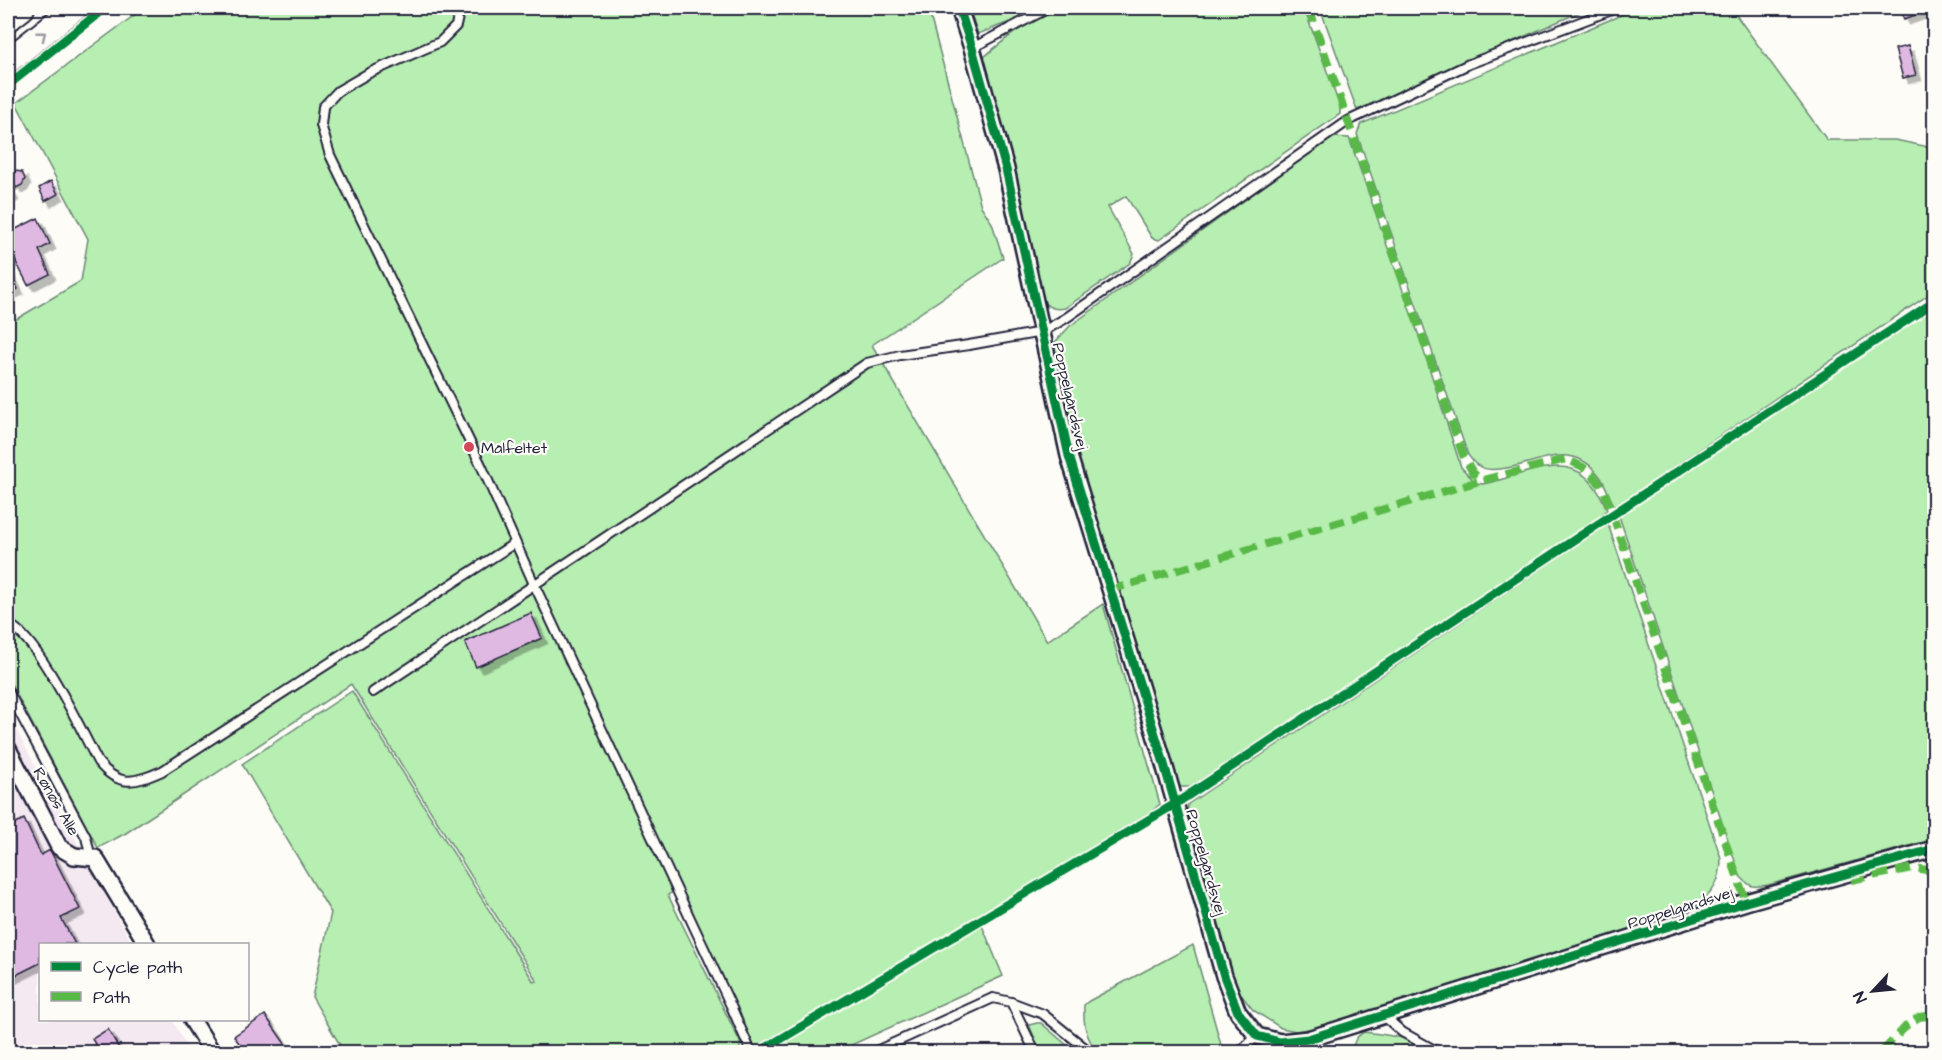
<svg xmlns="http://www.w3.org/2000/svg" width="1942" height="1060" font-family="'Architects Daughter',sans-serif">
<defs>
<filter id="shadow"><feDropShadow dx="5.5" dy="5.5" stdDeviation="0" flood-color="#0004"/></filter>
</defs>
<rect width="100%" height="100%" fill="#fdfcf7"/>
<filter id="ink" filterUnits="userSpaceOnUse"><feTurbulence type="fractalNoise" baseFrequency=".0167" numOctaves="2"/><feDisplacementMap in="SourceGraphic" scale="12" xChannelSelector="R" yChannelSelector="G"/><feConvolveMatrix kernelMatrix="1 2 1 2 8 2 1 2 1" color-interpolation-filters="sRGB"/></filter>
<g filter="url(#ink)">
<path fill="#f4e8f1" d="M8,715L132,944H40V1020H172L190,1052H8Z"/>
<g fill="#b7eeb1" stroke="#6c8876" stroke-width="1.5">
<path d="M144,8H928L981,206L992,223L1003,258L872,345L1047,641L1103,604L1160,804L1151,812L960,926V928L753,1049L680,887L668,895L740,1042V1052H344L312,997L331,913L242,764L352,691L534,982L537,981L351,684L126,833L98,848L8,678V636H10L8,634V324L81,281L88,239L16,103Z"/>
<path d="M969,8H1046L978,34Z"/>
<path d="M1064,8H1304L1340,107V114L1159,240L1152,238L1126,196L1108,207L1134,254L1130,263L1065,308C1055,310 1049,308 1041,300L984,57C1011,34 1029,19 1064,8Z"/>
<path d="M1320,8H1589L1357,110Z"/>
<path d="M1638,8H1731L1827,140H1895L1934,148V291L1615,507C1610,498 1606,486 1601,478C1572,436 1537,466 1499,469C1491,470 1484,470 1477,465C1473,463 1471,458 1468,455L1357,134L1361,124Z"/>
<path d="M1332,137L1349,138L1418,333L1461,467L1476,483L1483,484C1536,473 1581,441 1607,510L1598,519L1195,784L1190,787H1181L1178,784L1066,417L1053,352L1056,341L1070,326Z"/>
<path d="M1934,308V839L1768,885C1752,888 1750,887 1740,876L1619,516Z"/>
<path d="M1608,524L1721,858C1721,883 1712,895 1692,909L1320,1027L1296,1031L1281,1028L1253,1010L1235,987L1187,818L1188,804Z"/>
<path d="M981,923L1003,976L836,1052H762Z"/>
<path d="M1193,945L1223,1052H1097C1086,1037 1083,1025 1084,1005L1089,1001Z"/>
<path d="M1037,1023H1041L1075,1052H1041L1029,1025Z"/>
<path d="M1364,1032C1389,1035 1411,1037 1432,1052H1353C1353,1043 1355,1037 1364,1032Z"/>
</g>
<g fill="#e0b9e2" stroke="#22223b" stroke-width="1.5" filter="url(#shadow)">
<path d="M1899,8H1919L1921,13L1904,19Z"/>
<path d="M1908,46L1916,75L1903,78L1895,49Z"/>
<path d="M15,171L22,172L25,179L22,185L16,188L14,183L8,186L13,195L8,198V181L12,179L10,174Z"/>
<path d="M51,181L58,194L45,201L39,188Z"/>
<path d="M38,218L50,244L39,250L50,274L28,285L15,260L8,263V233Z"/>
<path d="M8,267L18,289L8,294Z"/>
<path d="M531,613L542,638L476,667L465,642Z"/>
<path d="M8,810L14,824L24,819L41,855L50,850L80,909L61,918L75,944H40V963L8,979Z"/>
<path d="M265,1015L288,1048L281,1052H245L234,1036Z"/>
<path d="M108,1029L121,1052H100L92,1039Z"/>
</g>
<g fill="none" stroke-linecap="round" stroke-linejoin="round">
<g stroke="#22223b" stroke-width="12">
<g id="lane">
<path d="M460,8L456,26L440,42L369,73L338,91L323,107L321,125L330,155L481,465L534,584L731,1006L751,1052"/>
<path d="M972,48L1049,8"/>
<path d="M8,624C38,637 81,730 98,762C119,788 135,783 162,771L515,543"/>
<path d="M8,691L86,837L91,858"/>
<path d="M373,692L867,363L900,355L969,345L1042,332L1066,318L1348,121L1469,64L1617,8"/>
<path d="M1011,1002L1043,1014L1090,1052"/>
<path d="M1383,1015L1402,1032L1438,1052"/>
<path d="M874,1052L993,998L1011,1002L1035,1052"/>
<path d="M1240,1052L1257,1036"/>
</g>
</g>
<g stroke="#22223b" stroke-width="20">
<g id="street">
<path d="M959,8L972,48L1006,169L1069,456L1162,757L1224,976L1238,1012L1257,1036L1280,1042L1308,1039L1746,902L1934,849"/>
<path d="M8,749L59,847L74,856L95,858L147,944"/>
<path d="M192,1020L212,1052"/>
</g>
</g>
<g stroke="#22223b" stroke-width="28">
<g id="primary">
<path d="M8,19L22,8"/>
<path d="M8,61L75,8"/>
</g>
</g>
<use href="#lane" stroke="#fdfcf7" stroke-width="8"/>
<use href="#street" stroke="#fdfcf7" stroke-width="15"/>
<use href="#primary" stroke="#fdfcf7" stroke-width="24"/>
<g stroke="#58b947" stroke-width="8" stroke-dasharray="15 8" stroke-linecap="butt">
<path d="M1309,8L1463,455L1473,473L1483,480L1566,459L1583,467L1593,475L1604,490L1746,902"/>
<path d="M1110,590L1483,480"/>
<path d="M1851,880L1913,868L1934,871"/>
<path d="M1882,1052L1907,1025L1919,1017L1934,1015"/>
</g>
<g stroke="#fdfcf7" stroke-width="13">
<g id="cycleway">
<path d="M959,8L972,48L1006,169L1069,456L1162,757L1224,976L1238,1012L1257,1036L1280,1042L1308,1039L1746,902L1934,849"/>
<path d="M8,85L105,8"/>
<path d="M759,1052L1175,804L1934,302"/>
</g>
</g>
<use href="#cycleway" stroke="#00873e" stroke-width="9"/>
</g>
<defs><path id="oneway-chevron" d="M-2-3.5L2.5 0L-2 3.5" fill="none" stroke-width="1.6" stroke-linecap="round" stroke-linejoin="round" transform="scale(1.5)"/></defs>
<use stroke="#9a9aa2" href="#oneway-chevron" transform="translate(42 35) rotate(-38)"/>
</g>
<circle fill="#d1495b" stroke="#fdfcf7" stroke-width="2" cx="469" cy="447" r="6"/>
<g text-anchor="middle" stroke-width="4.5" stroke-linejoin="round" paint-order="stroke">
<g font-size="16" fill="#22223b" stroke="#fdfcf7">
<text transform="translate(1071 396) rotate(77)" y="6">Poppelgårdsvej</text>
<text transform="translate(57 801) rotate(60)" y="6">Rønøs Alle</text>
<text transform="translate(1207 862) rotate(74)" y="6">Poppelgårdsvej</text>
<text transform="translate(1680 907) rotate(-17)" y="6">Poppelgårdsvej</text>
</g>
<g font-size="16" fill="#22223b" stroke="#fdfcf7" text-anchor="start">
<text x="481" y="453">Målfeltet</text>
</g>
</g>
<rect width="1942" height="1060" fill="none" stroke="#fdfcf7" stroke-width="30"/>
<rect x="15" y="15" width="1912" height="1030" fill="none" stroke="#22223b" stroke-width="2" filter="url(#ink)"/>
<rect x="39" y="943" width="210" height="78" fill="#fdfcf7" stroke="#a5a5ac" stroke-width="1.5"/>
<rect x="51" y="962" width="30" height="9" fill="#00873e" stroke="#a5a5ac" stroke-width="1.5"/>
<text x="93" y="973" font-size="18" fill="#22223b">Cycle path</text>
<rect x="51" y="992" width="30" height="9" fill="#58b947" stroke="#a5a5ac" stroke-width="1.5"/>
<text x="93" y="1003" font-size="18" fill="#22223b">Path</text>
<g transform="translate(1873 991) rotate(244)" stroke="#fdfcf7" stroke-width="4.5" paint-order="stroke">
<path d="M0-4.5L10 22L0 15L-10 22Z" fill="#22223b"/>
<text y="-9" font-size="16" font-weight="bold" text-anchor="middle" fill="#22223b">N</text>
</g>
</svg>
